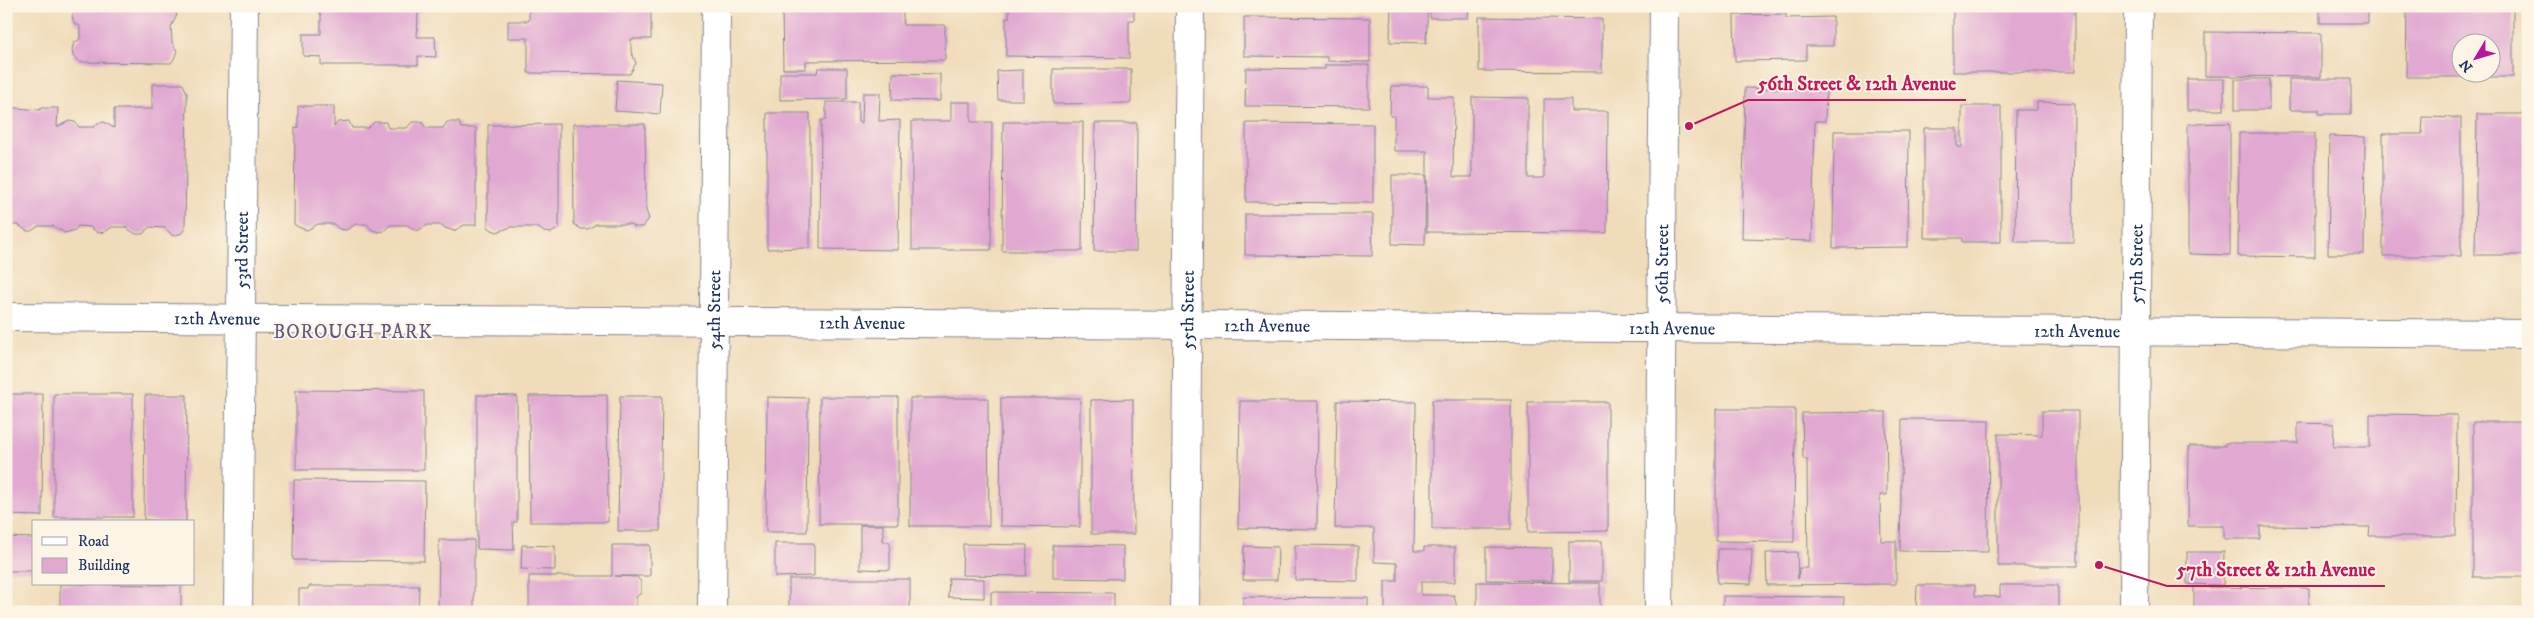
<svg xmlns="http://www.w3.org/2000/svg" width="2534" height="618" font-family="'IM FELL DW Pica',serif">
<rect width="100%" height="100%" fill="#fcf5e5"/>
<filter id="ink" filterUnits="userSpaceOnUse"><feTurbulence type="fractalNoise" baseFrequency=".02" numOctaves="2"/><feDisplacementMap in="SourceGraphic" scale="10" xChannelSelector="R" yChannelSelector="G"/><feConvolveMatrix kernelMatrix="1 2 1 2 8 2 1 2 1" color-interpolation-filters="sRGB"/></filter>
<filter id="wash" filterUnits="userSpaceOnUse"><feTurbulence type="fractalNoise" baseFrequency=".0096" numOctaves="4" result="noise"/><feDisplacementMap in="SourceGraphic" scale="20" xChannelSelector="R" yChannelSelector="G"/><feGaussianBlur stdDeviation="1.12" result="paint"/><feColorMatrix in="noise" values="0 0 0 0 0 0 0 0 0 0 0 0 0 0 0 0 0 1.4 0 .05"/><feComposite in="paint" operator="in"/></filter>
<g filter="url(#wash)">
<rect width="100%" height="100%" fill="#f0dcba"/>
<g id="blocks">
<g fill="#e1a8d1" fill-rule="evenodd">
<path d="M77,6H173L177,15L171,27L172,42L177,51L174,59L171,63L79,62L73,56L72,49L74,43L80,39V26L74,23L72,16Z"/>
<path d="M315,6H423V10L418,12L417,37H435L436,57L418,56V65H321V57L303,56V34H321V15Z"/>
<path d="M529,6H651V39H631V51L636,63L630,74L528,73V38H508V21H529Z"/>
<path d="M782,6H903V25H945V60L806,61V69H783Z"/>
<path d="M1009,6H1134V20H1129V58L1006,56V18H1009Z"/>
<path d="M1391,6H1428L1426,43L1390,42Z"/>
<path d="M1430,6H1469L1468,18H1430Z"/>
<rect x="1953" y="6" width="122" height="66"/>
<rect x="2320" y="6" width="48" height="17"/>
<path d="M2513,6V77H2406L2407,7ZM2462,42H2492V72H2462Z"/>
<path d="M1786,14V18L1833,17V46H1806V60L1735,61L1734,15Z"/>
<path d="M1244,17L1370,18V62L1327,61V57L1244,56Z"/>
<path d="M1479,17L1602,19V72L1479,71Z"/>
<path d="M2205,32L2321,33V77L2205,76Z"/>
<path d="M1325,65H1369V107L1245,106L1246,68L1325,69Z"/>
<path d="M818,68H847V99L780,100V73H817Z"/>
<path d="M1053,69H1131V103L1053,104Z"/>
<path d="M1023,70V100H998L997,71Z"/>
<path d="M893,73L940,74V101L892,100Z"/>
<rect x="2187" y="79" width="37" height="31"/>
<rect x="2235" y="79" width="34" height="31"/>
<path d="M2289,79H2351V114H2319V110H2289Z"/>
<path d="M617,80L662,83L660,114L615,111Z"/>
<path d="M152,84H183L187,93L185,228L182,233L173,236L165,228L149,227L143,234H136L125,227H112L105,232L98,233L90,227L78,226L75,230L65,233L53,226H39L31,231H27L18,225H6V107L40,110L41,108H58L57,127L69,121L75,122L79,127H94L98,123L104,122L114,128V109H152Z"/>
<path d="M1391,86H1428V97H1454L1453,177H1472V97L1528,98V178H1544V99H1571V111H1608L1607,233L1427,232V151H1394V116H1390Z"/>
<path d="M1745,88L1826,90L1825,121H1815L1812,241L1742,239Z"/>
<path d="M863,93H880L879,121L900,120L898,250L820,249L821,120H826V102H858V122L862,123Z"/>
<path d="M951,102H971V122H992L991,250H912V121H951Z"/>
<path d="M2037,102L2074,103L2073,242H2015L2016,110H2037Z"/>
<path d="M298,106H334V127L338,122L349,121L352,128H368L374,122H386L388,128H407L412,122H422L426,128H443L447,122H459L461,128H476V225H464L454,231L445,228L442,225H428L417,231L407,225H390L384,231L379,232L372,230L367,224H356L346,230L339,229L334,224H318L307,230L298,227L294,224L295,127L298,128Z"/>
<path d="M1962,106H2001V242H1962V238H1924V128H1957V147H1962Z"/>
<path d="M767,113H810V248L767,249Z"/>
<path d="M2477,114H2528V255H2475Z"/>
<path d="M2423,117L2461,118V256H2383V134H2422Z"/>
<path d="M1003,122H1083L1082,251H1002Z"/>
<path d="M1095,123H1137L1136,251H1094Z"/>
<path d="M1246,123L1373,124V203L1246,202Z"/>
<path d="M2230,123V255L2188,254V124Z"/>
<path d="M559,124V228L551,233L544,232L537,227H511L497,232L492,230L488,227V125Z"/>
<path d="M573,124H645L646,210L649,219L642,227H634L630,224H596L588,229H581L574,224Z"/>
<path d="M1834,131H1909L1908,247L1833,248Z"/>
<path d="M2239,133H2315V257L2238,256Z"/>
<path d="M2330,136L2365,137L2364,254H2328Z"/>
<path d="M1392,175H1426L1425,245L1392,244Z"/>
<path d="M1245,214H1373L1372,256L1245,255Z"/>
<path d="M296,390L424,391V470H296Z"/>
<path d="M6,394H43L42,516L6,515Z"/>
<rect x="54" y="394" width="79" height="123"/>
<path d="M145,395H187L186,522L144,520Z"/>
<path d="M477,395L517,396V522H513L514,550L477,549Z"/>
<path d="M607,395L608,522H530L529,396Z"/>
<path d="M620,396H662L660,531H618Z"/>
<path d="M767,397L808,398L807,532H766Z"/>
<path d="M820,397H898V524H819Z"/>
<path d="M910,398H988L989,526H910Z"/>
<path d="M1001,398H1080V527L1000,526Z"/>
<path d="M1133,399L1134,534H1091V400Z"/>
<rect x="1432" y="400" width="79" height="129"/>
<path d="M1240,401H1318L1317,529L1238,528Z"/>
<path d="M1337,401L1416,402L1414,551H1424V547H1455V582H1421V595H1454L1458,612H1385V581H1397V563L1374,562V528H1335Z"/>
<path d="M1528,402H1608V531L1528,532Z"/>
<path d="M1716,409H1795L1794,542L1716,541Z"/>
<path d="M2042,411H2078V566H1998V434L2042,435Z"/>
<path d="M1886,412L1887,495H1880L1881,541H1896V584L1767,585L1766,553L1797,552L1798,579L1799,568H1808L1807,459H1803L1802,413Z"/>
<path d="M2370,414L2457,415L2456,536H2369L2370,527L2260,526V539H2224V526H2188L2189,446H2225V443H2298V423L2334,424L2333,447H2370Z"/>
<path d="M1902,419L1989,420L1988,552L1900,551Z"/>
<rect x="2473" y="422" width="55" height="155"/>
<path d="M294,480L425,481L424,561L293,560Z"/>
<path d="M860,525H883V542H890V570L860,569Z"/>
<path d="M6,537L34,538V571H6Z"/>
<path d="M439,540H474V609H438Z"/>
<rect x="1569" y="541" width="33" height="40"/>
<path d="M775,543H814V576L775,577Z"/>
<path d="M963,544L1027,545L1026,576L962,575Z"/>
<path d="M522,545L555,546V570L521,569Z"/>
<path d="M612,545H650V576H615L637,577L641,582V593L636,597V612L529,611V576H612Z"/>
<path d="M1053,545L1123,546V579L1053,578Z"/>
<path d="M1295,545L1358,546V581L1295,580Z"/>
<path d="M1244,546L1278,547L1277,580H1243Z"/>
<path d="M1486,547L1552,548V581L1486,580Z"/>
<path d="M1718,549H1752L1751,584L1717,583Z"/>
<path d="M2187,552H2224L2223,585L2187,584Z"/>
<path d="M949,578L984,579V598L948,597Z"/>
<rect x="789" y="579" width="121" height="33"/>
<path d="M1477,582L1600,583V612H1477Z"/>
<path d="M60,584L181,585V612H60Z"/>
<path d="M1917,585H1975V596L2000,597V585H2058V612H1916Z"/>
<path d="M309,586H419L418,612H299V589H308Z"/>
<path d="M2194,587L2309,588V612H2194Z"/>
<path d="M991,592L1114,593V612H991Z"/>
<path d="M1723,596L1844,597L1843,612H1723Z"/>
<path d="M1243,597L1368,598V612H1243Z"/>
</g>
</g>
</g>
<g filter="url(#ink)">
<use href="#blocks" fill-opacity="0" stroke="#86868c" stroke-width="1"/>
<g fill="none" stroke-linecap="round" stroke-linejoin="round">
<g stroke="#86868c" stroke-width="30">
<g id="street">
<path id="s1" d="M6,317L2528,334"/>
<path id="s2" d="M238,612L244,6"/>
<path id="s3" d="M712,612L716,6"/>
<path id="s4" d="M1185,612L1190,6"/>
<path id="s5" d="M1659,612L1664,6"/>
<path id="s6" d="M2134,612L2138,6"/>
</g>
</g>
<use href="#street" stroke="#fff" stroke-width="28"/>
</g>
</g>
<g text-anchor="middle" stroke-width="4" stroke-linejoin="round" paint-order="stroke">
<g font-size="18" fill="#1b2f5e" stroke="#fcf5e5">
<text dy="6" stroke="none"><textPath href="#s2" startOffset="362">53rd Street</textPath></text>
<text dy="6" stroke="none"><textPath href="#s5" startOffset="348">56th Street</textPath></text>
<text dy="6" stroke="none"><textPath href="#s6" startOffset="348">57th Street</textPath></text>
<text dy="6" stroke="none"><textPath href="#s3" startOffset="302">54th Street</textPath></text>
<text dy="6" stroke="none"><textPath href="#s4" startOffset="302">55th Street</textPath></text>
<text dy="6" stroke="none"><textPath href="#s1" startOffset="211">12th Avenue</textPath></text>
<text dy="6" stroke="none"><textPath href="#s1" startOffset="856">12th Avenue</textPath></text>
<text dy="6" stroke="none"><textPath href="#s1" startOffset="1261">12th Avenue</textPath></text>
<text dy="6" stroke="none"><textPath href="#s1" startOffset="1666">12th Avenue</textPath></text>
<text dy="6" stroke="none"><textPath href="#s1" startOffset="2071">12th Avenue</textPath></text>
</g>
<g font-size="19" letter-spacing="1" fill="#605986" stroke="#fcf5e5">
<text x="353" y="338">BOROUGH PARK</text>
</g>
</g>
<path fill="none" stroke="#c2185b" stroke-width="2" d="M1689 126L1748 100H1966M2099 565L2167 586H2385"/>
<g fill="#c2185b" stroke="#fcf5e5" stroke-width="2">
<circle cx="1689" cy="126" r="5"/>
<circle cx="2099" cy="565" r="5"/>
</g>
<g font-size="19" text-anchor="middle" font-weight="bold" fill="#c2185b" stroke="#fcf5e5" stroke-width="4" stroke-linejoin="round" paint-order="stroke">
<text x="1857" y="90">56th Street &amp; 12th Avenue</text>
<text x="2276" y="576">57th Street &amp; 12th Avenue</text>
</g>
<rect width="2534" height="618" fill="none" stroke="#fcf5e5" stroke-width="25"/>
<rect x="32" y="520" width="162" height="65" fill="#fcf5e5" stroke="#a2a6af"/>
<rect x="42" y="537" width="25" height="8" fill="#ffffff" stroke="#a2a6af"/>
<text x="78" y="546" font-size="15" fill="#1b2f5e">Road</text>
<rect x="42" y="558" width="25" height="15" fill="#e1a8d1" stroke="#a2a6af"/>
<text x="78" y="570" font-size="15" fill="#1b2f5e">Building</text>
<g transform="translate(2476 58) rotate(232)"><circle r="24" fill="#fcf5e5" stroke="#a2a6af"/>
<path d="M0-4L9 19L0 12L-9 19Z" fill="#b5179e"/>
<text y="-8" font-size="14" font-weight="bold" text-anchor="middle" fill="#1b2f5e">N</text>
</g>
</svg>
